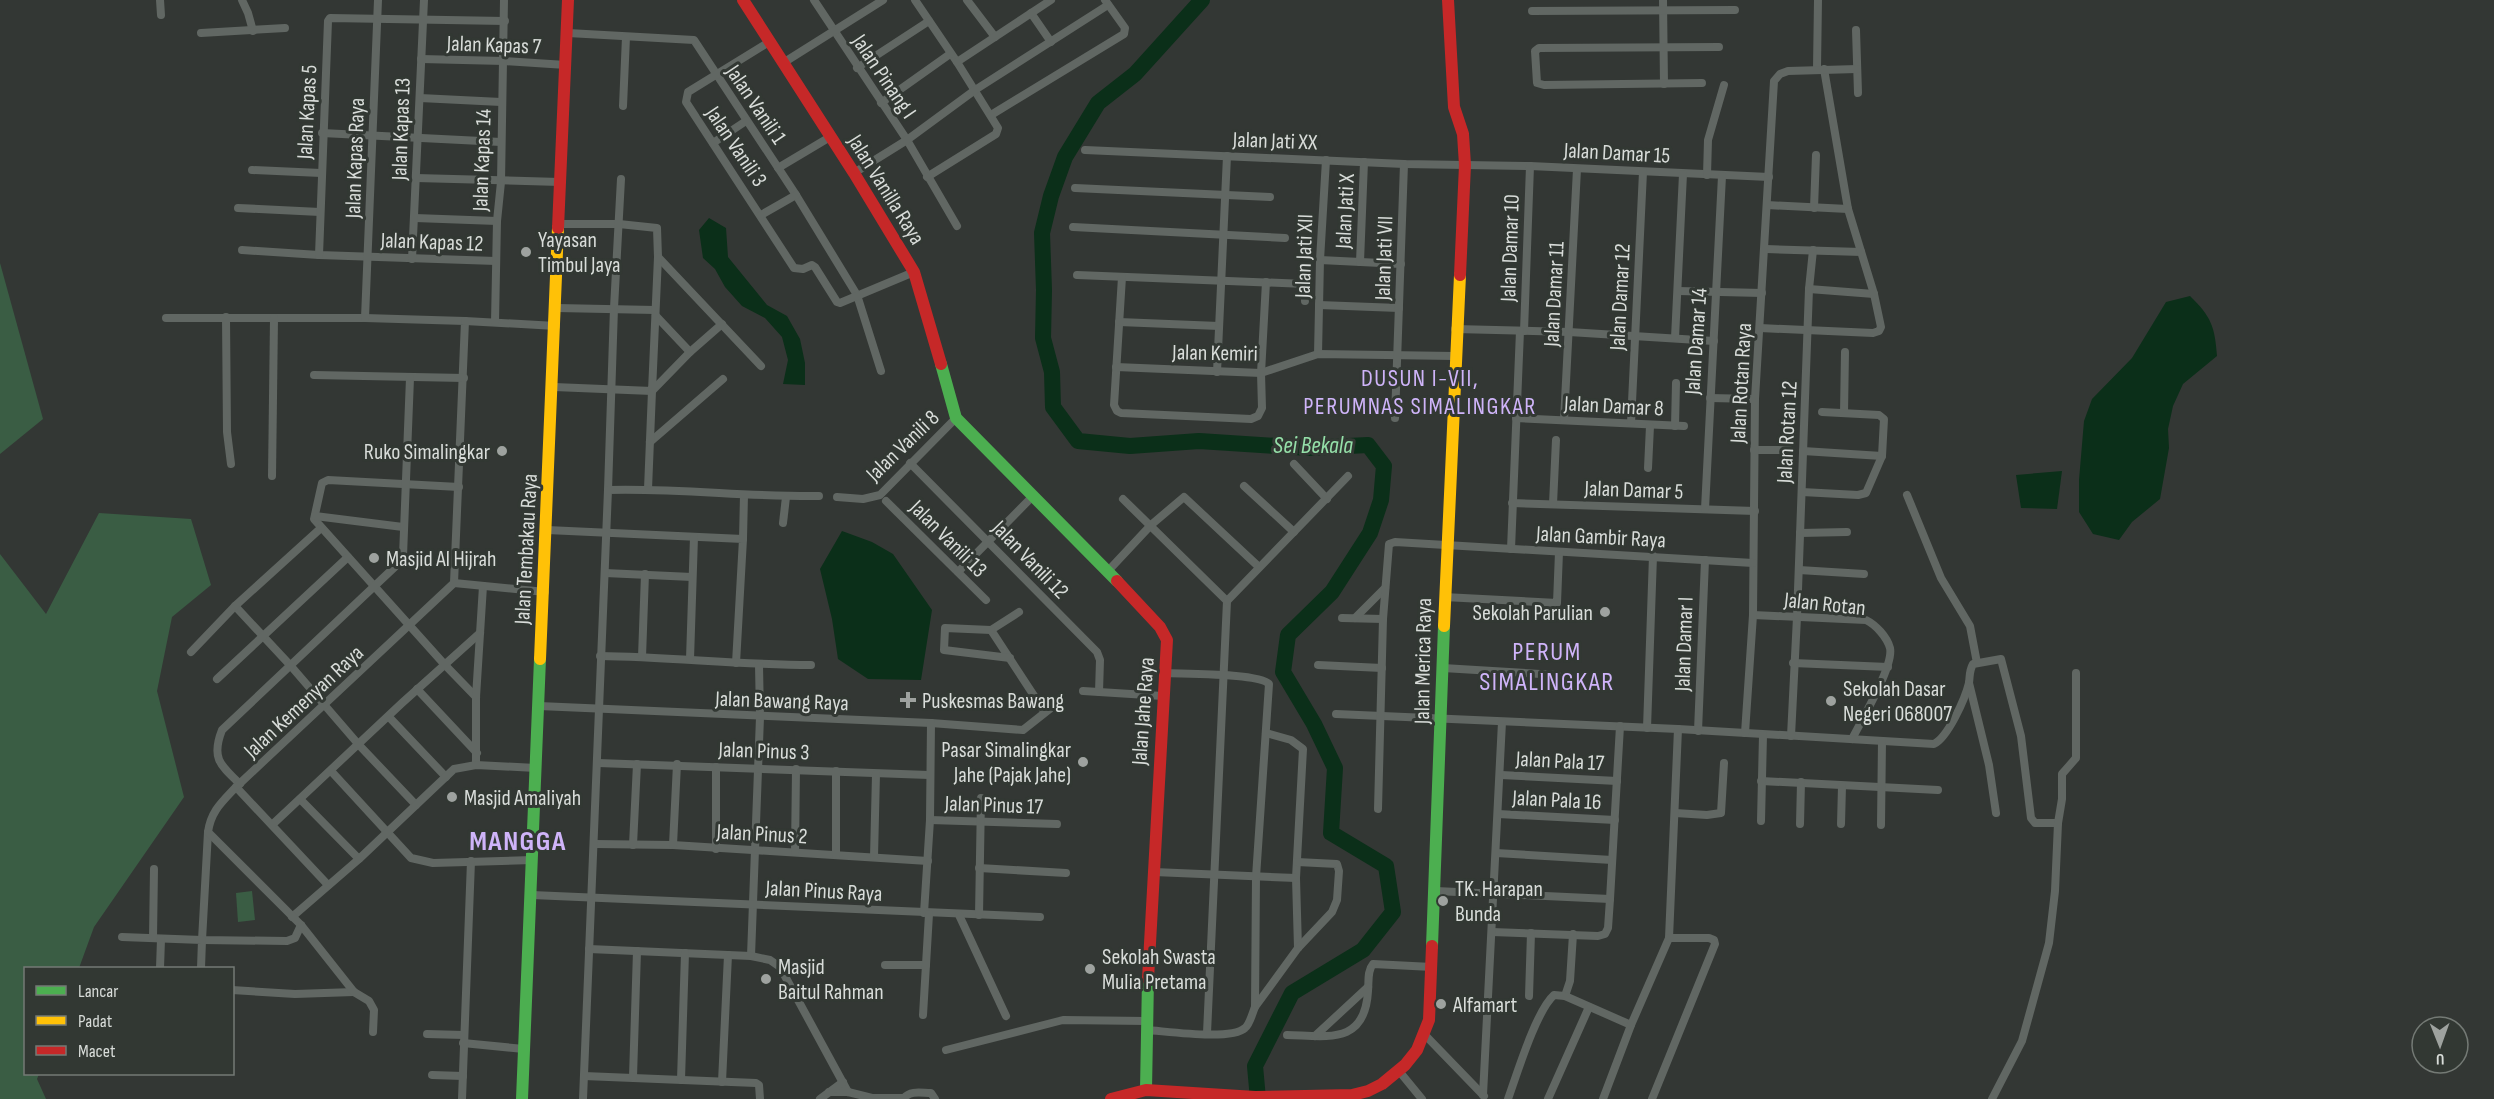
<svg xmlns="http://www.w3.org/2000/svg" width="2494" height="1099" font-family="'Sofia Sans Condensed',sans-serif">
<rect width="100%" height="100%" fill="#333734"/>
<g fill="#3a5d44">
<path d="M0,263L43,419L0,454Z"/>
<path d="M99,513L191,519L211,585L172,617L157,691L184,797L94,927L79,968H26V1074H39L37,1079L46,1099H0V554L46,614Z"/>
<path d="M252,891L255,920L238,922L236,893Z"/>
</g>
<g fill="#0b2f19">
<path d="M709,218L726,228L728,257L767,305L787,316L800,339L805,363V385L783,384L788,360L782,337L765,318L742,306L725,287L715,269L703,258L699,230Z"/>
<path d="M2190,296C2211,316 2215,327 2217,356L2183,384L2173,406L2168,429L2169,448L2160,499L2132,522L2119,540L2093,534L2079,512V480L2084,421L2092,399L2132,358L2166,302Z"/>
<path d="M2062,471L2057,509L2021,508L2016,475Z"/>
<path d="M842,531L872,542L893,554L932,610L921,680L868,679L838,659L832,619L820,569Z"/>
</g>
<g fill="none" stroke-linecap="round" stroke-linejoin="round">
<path stroke="#0b2f19" stroke-width="16" d="M1202,0L1135,74L1098,103L1065,157L1051,196L1042,233L1044,290L1043,338L1052,372L1053,407L1078,441L1130,446L1199,441L1309,448L1368,445L1384,466L1381,500L1370,533L1332,592L1288,635L1283,672L1314,724L1335,768L1331,833L1386,866L1393,912L1363,950L1292,993L1255,1066L1258,1099"/>
<g stroke="#616763" stroke-width="8">
<path d="M160,0L161,15"/>
<path d="M242,0L248,13L253,31"/>
<path d="M814,0L907,140L957,226"/>
<path d="M915,0L957,62L998,128L996,134L927,177"/>
<path d="M967,0L995,37"/>
<path d="M1663,0L1664,84"/>
<path d="M1532,11L1735,10"/>
<path d="M1031,13L1051,42"/>
<path d="M1856,30L1858,93"/>
<path d="M201,33L285,28"/>
<path d="M568,33L694,40L796,195L857,295L881,371"/>
<path d="M769,42L688,92L686,102L794,268L803,269L812,265L815,267L837,302L840,303L914,272"/>
<path d="M421,59L504,61L566,65"/>
<path d="M957,62L1051,0"/>
<path d="M783,63L883,0"/>
<path d="M857,68L929,21"/>
<path d="M1817,68L1818,0"/>
<path d="M1702,83L1544,85L1537,83L1535,51L1539,48L1719,47"/>
<path d="M420,98L501,102"/>
<path d="M881,103L950,54"/>
<path d="M623,106L626,37"/>
<path d="M991,115L1124,34L1125,28L1105,0"/>
<path d="M322,133L501,142"/>
<path d="M713,143L746,121"/>
<path d="M1085,150L1404,164L1530,166L1769,177"/>
<path d="M778,168L830,137"/>
<path d="M252,170L321,173"/>
<path d="M854,173L907,140L975,90L1108,5"/>
<path d="M1707,175L1708,140L1724,85"/>
<path d="M416,178L560,182"/>
<path d="M1075,188L1270,197"/>
<path d="M1767,205L1848,209"/>
<path d="M238,208L320,212"/>
<path d="M1814,208L1816,155"/>
<path d="M761,215L796,195"/>
<path d="M415,218L497,221"/>
<path d="M558,224H619L657,228L658,257L761,366"/>
<path d="M1073,227L1285,238"/>
<path d="M1766,249L1861,252"/>
<path d="M242,250L319,255L496,261"/>
<path d="M319,255L328,21L330,18L505,21"/>
<path d="M412,259L424,0"/>
<path d="M1320,260L1401,264"/>
<path d="M1360,262L1364,162"/>
<path d="M1077,275L1306,284L1305,301"/>
<path d="M1122,277L1114,405L1117,411L1121,413L1251,419L1258,416L1262,408L1261,373L1266,282"/>
<path d="M1809,289L1874,294"/>
<path d="M1678,291L1762,293"/>
<path d="M1319,305L1399,308"/>
<path d="M557,308L655,310"/>
<path d="M656,316L690,352L722,324"/>
<path d="M226,317L227,432L231,464"/>
<path d="M166,318H365L465,321L454,583"/>
<path d="M365,318L378,0"/>
<path d="M465,321L556,326"/>
<path d="M495,322L497,221L501,182L504,0"/>
<path d="M1119,322L1219,326"/>
<path d="M1760,328L1873,333L1879,331L1881,327L1874,294L1848,209L1824,69"/>
<path d="M1455,329L1569,332L1714,341"/>
<path d="M1524,331L1530,166"/>
<path d="M1675,338L1683,174"/>
<path d="M1318,354L1320,260L1326,160"/>
<path d="M1116,367L1261,373L1318,354L1454,356"/>
<path d="M1217,372L1227,156"/>
<path d="M314,375L464,378"/>
<path d="M554,387L652,391L658,257"/>
<path d="M1710,398L1755,399"/>
<path d="M1844,413L1845,352"/>
<path d="M1395,418L1404,164"/>
<path d="M1516,418L1684,426"/>
<path d="M1564,420L1577,169"/>
<path d="M1631,423L1643,172"/>
<path d="M1675,426L1676,383"/>
<path d="M650,442L723,379"/>
<path d="M1754,450H1789"/>
<path d="M1803,451L1882,456"/>
<path d="M910,463L1097,652L1100,660L1099,692"/>
<path d="M1294,464L1327,499"/>
<path d="M1648,468L1650,426"/>
<path d="M272,476L274,318"/>
<path d="M1244,486L1294,532"/>
<path d="M459,487L328,480L322,483L314,519L445,665L476,697"/>
<path d="M648,489L652,391L690,352"/>
<path d="M608,490L614,308L621,179"/>
<path d="M1802,492L1858,495L1866,493L1882,456L1884,419L1879,415L1822,412"/>
<path d="M1907,495L1941,578L1970,626L1977,663"/>
<path d="M837,497L863,499L880,495L956,418"/>
<path d="M1123,499L1227,601L1207,1033"/>
<path d="M886,501L986,600"/>
<path d="M1512,503L1755,511"/>
<path d="M1553,504L1556,440"/>
<path d="M1705,509L1722,176"/>
<path d="M315,516L403,527"/>
<path d="M783,523L786,497"/>
<path d="M547,530L743,539L736,663"/>
<path d="M1800,533L1847,532"/>
<path d="M743,539L744,495"/>
<path d="M1511,549L1520,331"/>
<path d="M1799,570L1864,574"/>
<path d="M1108,571L1151,525L1184,497L1259,567"/>
<path d="M958,572L1032,497"/>
<path d="M605,573L692,577"/>
<path d="M1444,597L1557,603L1559,552"/>
<path d="M1227,601L1348,476"/>
<path d="M235,606L290,665L359,745L416,805"/>
<path d="M1019,612L991,630L1044,711"/>
<path d="M1753,615L1866,620C1876,625 1887,637 1890,648C1894,666 1861,721 1852,739"/>
<path d="M1342,618L1383,619"/>
<path d="M1355,618L1385,588"/>
<path d="M991,630L945,628L944,650L1010,658"/>
<path d="M191,652L235,606L321,528"/>
<path d="M600,656C671,657 741,665 811,665"/>
<path d="M642,657L645,574"/>
<path d="M690,659L694,537"/>
<path d="M1793,663L1888,667"/>
<path d="M759,665L760,717L751,956L770,960L780,967L848,1092"/>
<path d="M1318,665L1382,668"/>
<path d="M1443,668L1557,675"/>
<path d="M217,679L348,557"/>
<path d="M1969,683L1989,765L1996,813"/>
<path d="M417,689L477,753"/>
<path d="M1083,691L1163,696"/>
<path d="M539,706L931,723L1023,730L1061,700"/>
<path d="M1336,714L1678,729L1934,744C1948,737 1965,699 1969,683C1970,676 1969,671 1973,664L2001,659L2021,736L2031,818L2035,823H2058"/>
<path d="M389,717L446,777"/>
<path d="M1647,728L1653,556"/>
<path d="M1698,731L1705,560"/>
<path d="M1266,733L1291,740L1303,749L1296,878L1298,948"/>
<path d="M1745,733L1753,615L1755,399L1774,81L1780,74L1788,71L1857,69"/>
<path d="M1791,736L1797,617L1809,289L1813,250"/>
<path d="M598,763L929,775"/>
<path d="M476,765V697L483,586"/>
<path d="M331,771L411,858L433,863L532,860"/>
<path d="M1501,775L1617,781"/>
<path d="M1761,781L1938,790"/>
<path d="M240,784C220,765 211,758 222,730L400,562L403,556L410,378"/>
<path d="M236,787L328,885"/>
<path d="M300,799L359,859"/>
<path d="M1378,809L1383,619L1389,544L1395,542L1753,563"/>
<path d="M1675,813L1707,815L1721,813L1724,763"/>
<path d="M1498,814L1615,820"/>
<path d="M930,820L1057,824"/>
<path d="M1761,821L1763,735"/>
<path d="M273,824L402,703L480,633"/>
<path d="M1800,824L1801,782"/>
<path d="M1841,824L1842,786"/>
<path d="M1881,825L1882,741"/>
<path d="M208,832L202,940L287,941L295,938L301,925"/>
<path d="M595,844L673,845L928,861"/>
<path d="M633,845L637,764"/>
<path d="M673,845L677,764"/>
<path d="M716,849V767"/>
<path d="M795,852L796,769"/>
<path d="M1496,853L1612,860"/>
<path d="M836,855V771"/>
<path d="M874,857L876,774"/>
<path d="M979,868L1066,873"/>
<path d="M1154,872L1296,878"/>
<path d="M1436,891L1610,899"/>
<path d="M532,895L1040,917"/>
<path d="M924,913L930,820L931,723"/>
<path d="M959,915L1006,1016"/>
<path d="M979,915L981,798"/>
<path d="M292,917L359,859L454,769L476,765L536,768"/>
<path d="M1492,932L1598,936L1605,934L1608,928L1610,899L1620,726"/>
<path d="M122,937L202,940L201,968"/>
<path d="M153,938L154,869"/>
<path d="M589,949L751,956"/>
<path d="M885,965H926"/>
<path d="M160,968L161,939"/>
<path d="M232,990L295,994L354,992"/>
<path d="M1529,996L1531,933"/>
<path d="M1565,996L1570,981L1573,934"/>
<path d="M1255,1007L1298,948L1332,912L1337,900L1339,871L1337,864L1297,862"/>
<path d="M923,1015L929,914"/>
<path d="M1146,1030C1165,1031 1231,1041 1245,1028C1250,1024 1252,1014 1255,1007L1256,877L1269,684C1260,673 1183,674 1165,673"/>
<path d="M373,1032L374,1010L369,1001L354,992L301,925L208,832C211,811 222,802 236,787L454,583L545,592"/>
<path d="M427,1034L464,1035"/>
<path d="M1287,1035C1328,1036 1365,1045 1368,991C1369,982 1367,971 1373,964L1432,967"/>
<path d="M1425,1035L1484,1096"/>
<path d="M1315,1036L1368,987"/>
<path d="M463,1043L524,1049"/>
<path d="M946,1050L1063,1020L1146,1021"/>
<path d="M1399,1071L1422,1099"/>
<path d="M432,1075L463,1076"/>
<path d="M584,1076L756,1083L759,1085L760,1099"/>
<path d="M633,1077L637,951"/>
<path d="M681,1080L685,953"/>
<path d="M722,1082L728,955"/>
<path d="M829,1092H848L872,1098H904C911,1090 921,1093 931,1093L935,1099"/>
<path d="M1483,1095L1502,722"/>
<path d="M462,1099L471,861"/>
<path d="M583,1099L608,490C679,488 749,497 819,496"/>
<path d="M820,1099L843,1082"/>
<path d="M1508,1099C1517,1074 1536,1011 1554,995L1565,996L1631,1025"/>
<path d="M1548,1099L1589,1007"/>
<path d="M1603,1099L1631,1025L1669,938L1678,729"/>
<path d="M1652,1099L1715,944L1714,940L1709,938H1669"/>
<path d="M1992,1099L2022,1041L2049,943L2055,891L2058,823L2062,799V774L2076,758V673"/>
</g>
<g stroke="#4caf50" stroke-width="12">
<path d="M941,364L956,418L1117,581"/>
<path d="M1432,946L1444,626"/>
<path d="M1146,1090L1148,979"/>
<path d="M522,1099L540,659"/>
</g>
<g stroke="#ffc107" stroke-width="12">
<path d="M1444,626L1460,275"/>
<path d="M540,659L558,228"/>
</g>
<g stroke="#c62828" stroke-width="12">
<path d="M743,0L854,173L914,272L941,364"/>
<path d="M1448,0L1454,107L1463,134L1465,165L1460,275"/>
<path d="M558,228L568,0"/>
<path d="M1117,581L1160,627L1167,640L1148,979"/>
<path d="M1111,1099L1146,1090L1255,1097L1352,1095L1368,1091L1382,1084L1405,1065L1417,1050L1429,1020L1432,946"/>
</g>
</g>
<g fill="#9ea29f" stroke="#323833" stroke-width="2">
<circle cx="526" cy="252" r="6"/>
<circle cx="502" cy="451" r="6"/>
<circle cx="374" cy="558" r="6"/>
<circle cx="1605" cy="612" r="6"/>
<path d="M905 691h6v6h6v6h-6v6h-6v-6h-6v-6h6z"/>
<circle cx="1831" cy="701" r="6"/>
<circle cx="1083" cy="762" r="6"/>
<circle cx="452" cy="797" r="6"/>
<circle cx="1443" cy="901" r="6"/>
<circle cx="1090" cy="969" r="6"/>
<circle cx="766" cy="979" r="6"/>
<circle cx="1441" cy="1004" r="6"/>
</g>
<g text-anchor="middle" stroke-width="6" stroke-linejoin="round" paint-order="stroke">
<g font-size="22" fill="#d8dcd9" stroke="#323833">
<text transform="translate(494 44) rotate(2)" y="8">Jalan Kapas 7</text>
<text transform="translate(885 76) rotate(56)" y="8">Jalan Pinang I</text>
<text transform="translate(757 104) rotate(56)" y="8">Jalan Vanili 1</text>
<text transform="translate(306 112) rotate(-87)" y="8">Jalan Kapas 5</text>
<text transform="translate(400 129) rotate(-88)" y="8">Jalan Kapas 13</text>
<text transform="translate(1275 140) rotate(2)" y="8">Jalan Jati XX</text>
<text transform="translate(737 146) rotate(56)" y="8">Jalan Vanili 3</text>
<text transform="translate(1617 152) rotate(3)" y="8">Jalan Damar 15</text>
<text transform="translate(354 158) rotate(-88)" y="8">Jalan Kapas Raya</text>
<text transform="translate(481 160) rotate(-88)" y="8">Jalan Kapas 14</text>
<text transform="translate(887 189) rotate(58)" y="8">Jalan Vanilla Raya</text>
<text transform="translate(1344 211) rotate(-87)" y="8">Jalan Jati X</text>
<text transform="translate(432 241) rotate(2)" y="8">Jalan Kapas 12</text>
<text transform="translate(1509 248) rotate(-88)" y="8">Jalan Damar 10</text>
<text transform="translate(1303 256) rotate(-88)" y="8">Jalan Jati XII</text>
<text transform="translate(1383 258) rotate(-88)" y="8">Jalan Jati VII</text>
<text transform="translate(1553 294) rotate(-87)" y="8">Jalan Damar 11</text>
<text transform="translate(1619 297) rotate(-87)" y="8">Jalan Damar 12</text>
<text transform="translate(1695 341) rotate(-86)" y="8">Jalan Damar 14</text>
<text transform="translate(1215 352) rotate(1)" y="8">Jalan Kemiri</text>
<text transform="translate(1740 383) rotate(-87)" y="8">Jalan Rotan Raya</text>
<text transform="translate(1614 405) rotate(3)" y="8">Jalan Damar 8</text>
<text transform="translate(1786 432) rotate(-87)" y="8">Jalan Rotan 12</text>
<text transform="translate(902 445) rotate(-44)" y="8">Jalan Vanili 8</text>
<text transform="translate(1634 489) rotate(2)" y="8">Jalan Damar 5</text>
<text transform="translate(1601 536) rotate(3)" y="8">Jalan Gambir Raya</text>
<text transform="translate(949 538) rotate(45)" y="8">Jalan Vanili 13</text>
<text transform="translate(525 549) rotate(-87)" y="8">Jalan Tembakau Raya</text>
<text transform="translate(1031 559) rotate(46)" y="8">Jalan Vanili 12</text>
<text transform="translate(1825 603) rotate(6)" y="8">Jalan Rotan</text>
<text transform="translate(1683 644) rotate(-88)" y="8">Jalan Damar I</text>
<text transform="translate(1422 661) rotate(-89)" y="8">Jalan Merica Raya</text>
<text transform="translate(782 700) rotate(2)" y="8">Jalan Bawang Raya</text>
<text transform="translate(303 701) rotate(-43)" y="8">Jalan Kemenyan Raya</text>
<text transform="translate(1142 711) rotate(-86)" y="8">Jalan Jahe Raya</text>
<text transform="translate(764 750) rotate(2)" y="8">Jalan Pinus 3</text>
<text transform="translate(1560 760) rotate(3)" y="8">Jalan Pala 17</text>
<text transform="translate(1557 799) rotate(3)" y="8">Jalan Pala 16</text>
<text transform="translate(994 804) rotate(2)" y="8">Jalan Pinus 17</text>
<text transform="translate(762 833) rotate(3)" y="8">Jalan Pinus 2</text>
<text transform="translate(824 890) rotate(3)" y="8">Jalan Pinus Raya</text>
</g>
<g font-size="22" fill="#d8dcd9" stroke="#323833" text-anchor="start">
<text x="538" y="247">Yayasan<tspan x="538" dy="25">Timbul Jaya</tspan></text>
<text x="490" y="459" text-anchor="end">Ruko Simalingkar</text>
<text x="386" y="566">Masjid Al Hijrah</text>
<text x="1593" y="620" text-anchor="end">Sekolah Parulian</text>
<text x="1843" y="696">Sekolah Dasar<tspan x="1843" dy="25">Negeri 068007</tspan></text>
<text x="922" y="708">Puskesmas Bawang</text>
<text x="1071" y="757" text-anchor="end">Pasar Simalingkar<tspan x="1071" dy="25">Jahe (Pajak Jahe)</tspan></text>
<text x="464" y="805">Masjid Amaliyah</text>
<text x="1455" y="896">TK. Harapan<tspan x="1455" dy="25">Bunda</tspan></text>
<text x="1102" y="964">Sekolah Swasta<tspan x="1102" dy="25">Mulia Pretama</tspan></text>
<text x="778" y="974">Masjid<tspan x="778" dy="25">Baitul Rahman</tspan></text>
<text x="1453" y="1012">Alfamart</text>
</g>
<g font-size="24" letter-spacing="1.5" fill="#cfb4f9" stroke="#323833">
<text x="1420" y="386">DUSUN I-VII,<tspan x="1420" dy="28">PERUMNAS SIMALINGKAR</tspan></text>
</g>
<g font-size="24" font-style="italic" fill="#95e0a9" stroke="#323833">
<text x="1313" y="453">Sei Bekala</text>
</g>
<g font-size="26" letter-spacing="1.5" fill="#cfb4f9" stroke="#323833">
<text x="1547" y="660">PERUM<tspan x="1547" dy="30">SIMALINGKAR</tspan></text>
</g>
<g font-size="28" font-weight="bold" letter-spacing="1.5" fill="#cfb4f9" stroke="#323833">
<text x="518" y="850">MANGGA</text>
</g>
</g>
<rect x="24" y="967" width="210" height="108" fill="#323833" stroke="#747a75" stroke-width="1.5"/>
<rect x="36" y="986" width="30" height="9" fill="#4caf50" stroke="#747a75" stroke-width="1.5"/>
<text x="78" y="997" font-size="18" fill="#d8dcd9">Lancar</text>
<rect x="36" y="1016" width="30" height="9" fill="#ffc107" stroke="#747a75" stroke-width="1.5"/>
<text x="78" y="1027" font-size="18" fill="#d8dcd9">Padat</text>
<rect x="36" y="1046" width="30" height="9" fill="#c62828" stroke="#747a75" stroke-width="1.5"/>
<text x="78" y="1057" font-size="18" fill="#d8dcd9">Macet</text>
<g transform="translate(2440 1045) rotate(179)"><circle r="28" fill="#323833" stroke="#747a75" stroke-width="1.5"/>
<path d="M0-4.5L10 22L0 15L-10 22Z" fill="#9ea29f"/>
<text y="-9" font-size="16" font-weight="bold" text-anchor="middle" fill="#d8dcd9">U</text>
</g>
</svg>
